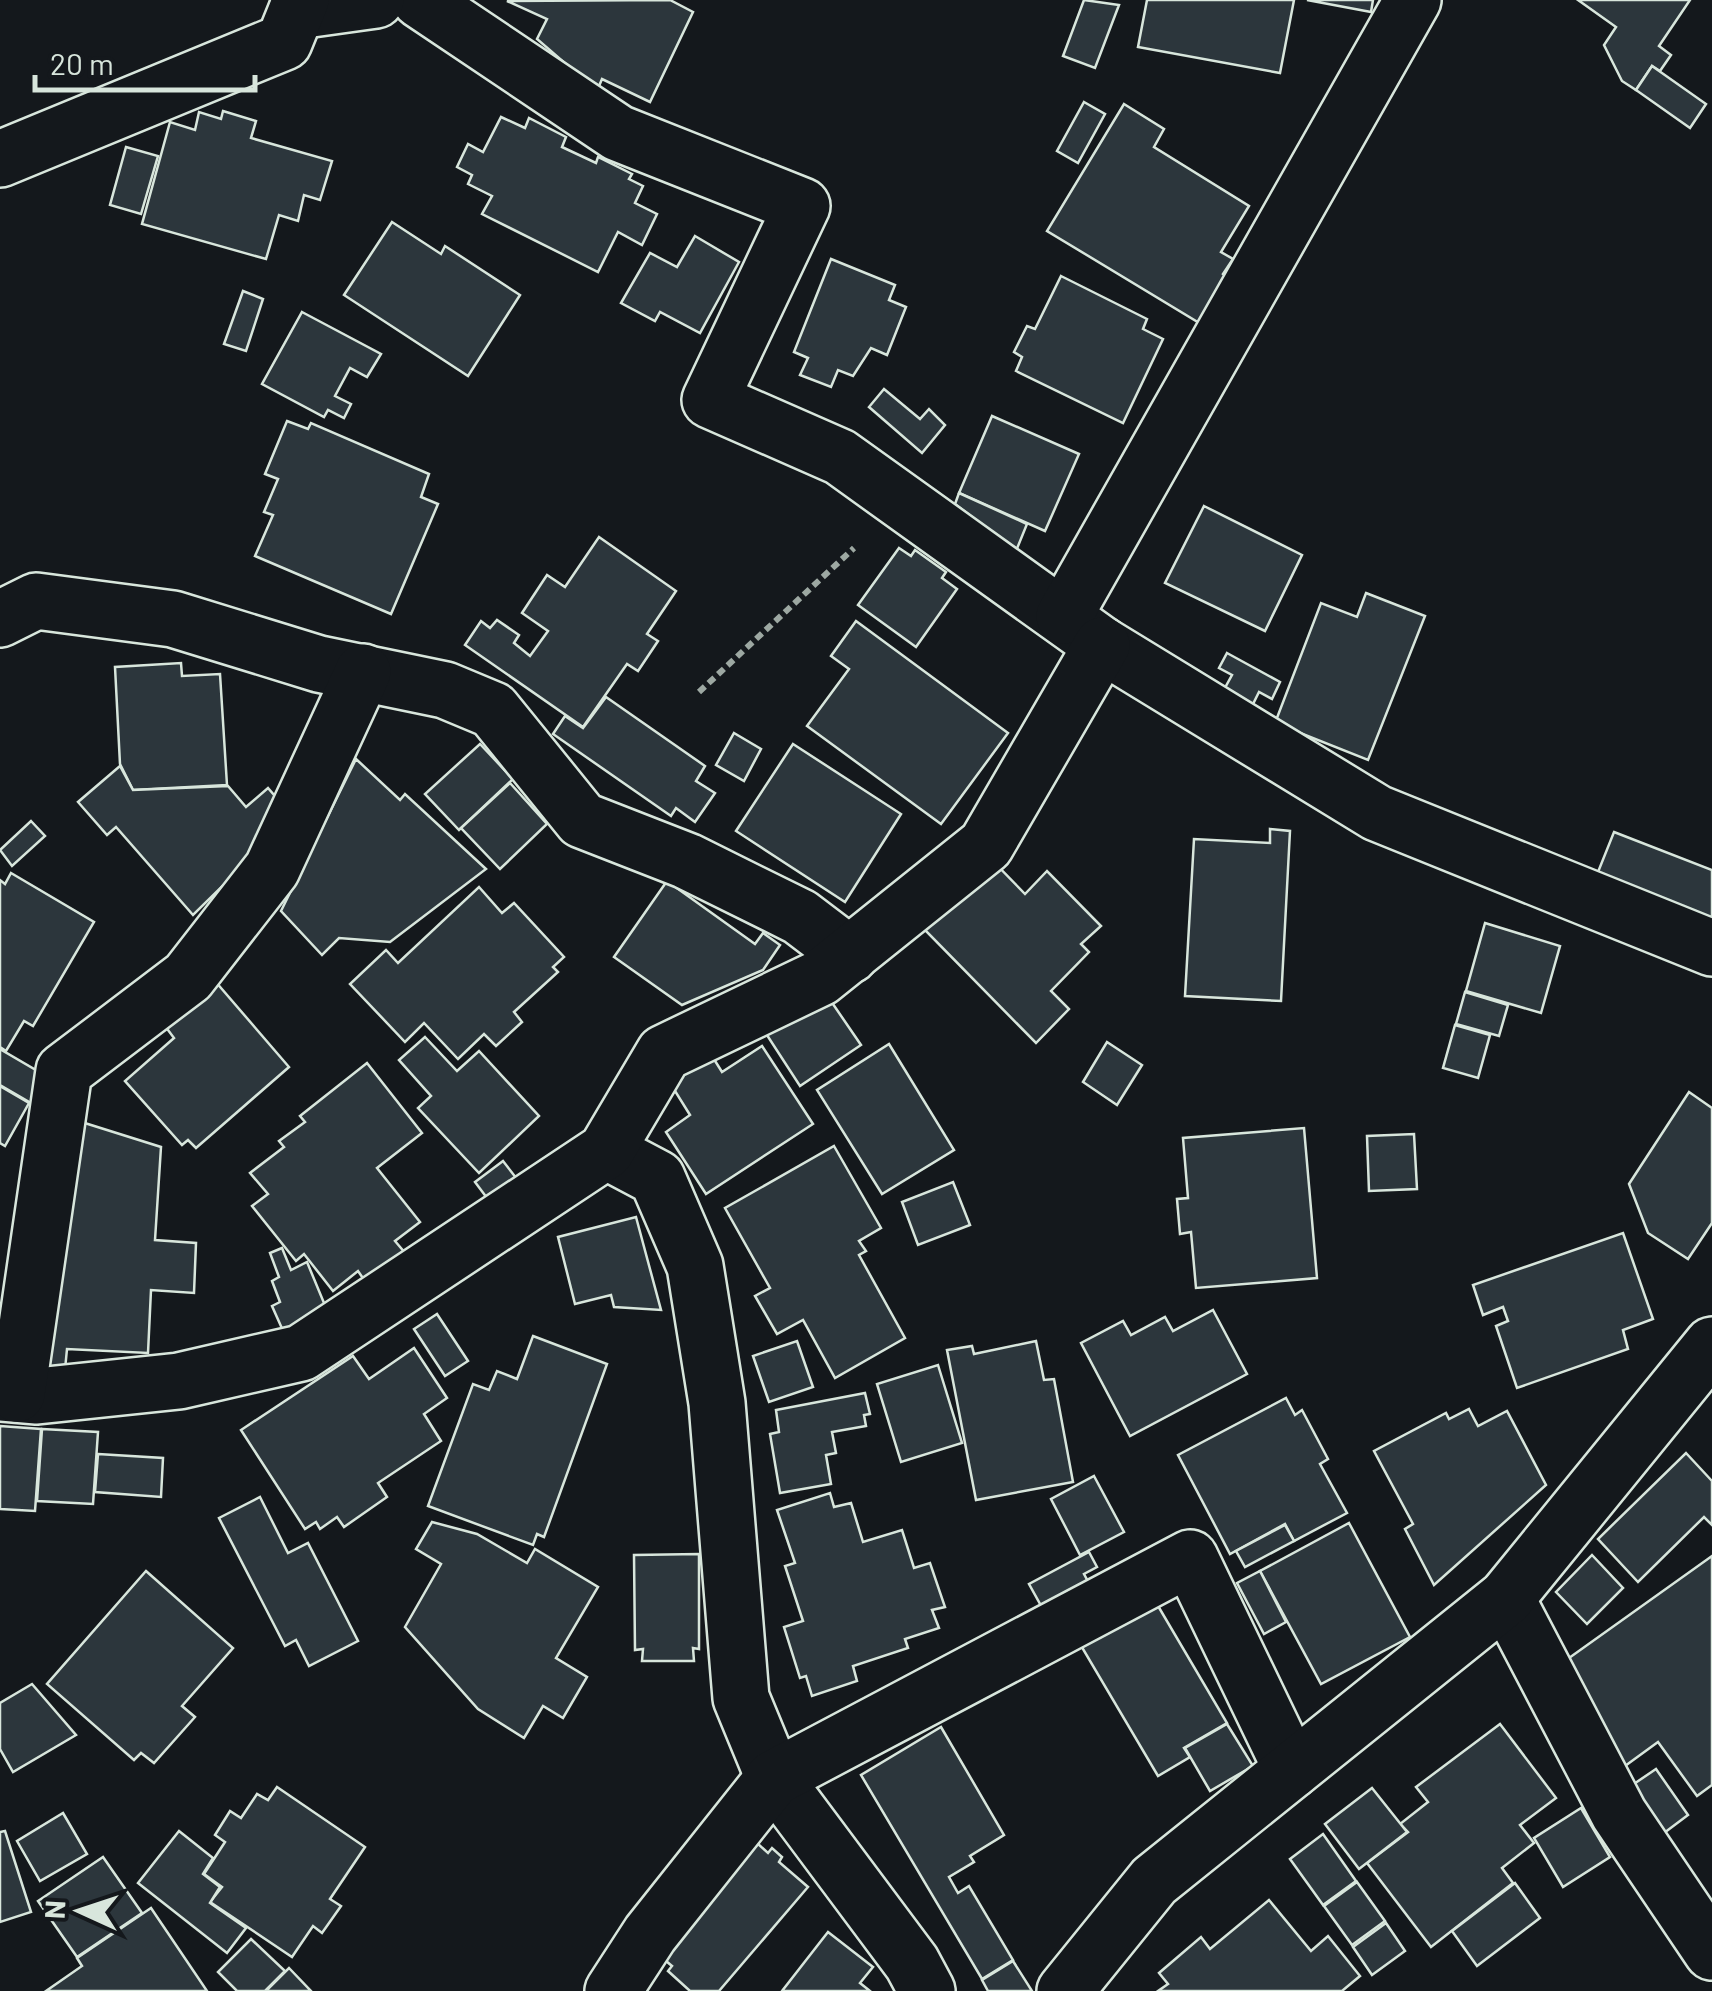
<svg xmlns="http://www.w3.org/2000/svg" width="1712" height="1991" viewBox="0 0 1712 1991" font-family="Barlow,sans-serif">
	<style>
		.building { fill: #2c363c; stroke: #d8e6dc; stroke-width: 2.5 }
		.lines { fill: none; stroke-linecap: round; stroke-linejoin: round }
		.street-casing { stroke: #d8e6dc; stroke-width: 60 }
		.path { stroke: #9da8a2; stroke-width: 6; stroke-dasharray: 8 5; stroke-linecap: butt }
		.street { stroke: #14181c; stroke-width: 55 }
	</style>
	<rect width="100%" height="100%" fill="#14181c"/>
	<g class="building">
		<polygon points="670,0 693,12 650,102 602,79 597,91 537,39 547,19 507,1"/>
		<polygon points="1084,0 1119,5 1095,68 1063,56"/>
		<polygon points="1147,0 1294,0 1280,73 1138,47"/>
		<polygon points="1307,0 1373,0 1371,12"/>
		<polygon points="1578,0 1690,0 1659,46 1671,55 1660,71 1652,66 1636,90 1622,81 1604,45 1616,27"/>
		<polygon points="1652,66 1706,104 1690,128 1636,90"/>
		<polygon points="1084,102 1105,114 1078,163 1057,151"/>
		<polygon points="1124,104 1164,129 1154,147 1249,206 1221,252 1233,259 1223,274 1228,278 1201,324 1047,231"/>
		<polygon points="223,111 256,121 251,138 332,161 320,200 304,195 298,221 279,215 266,259 142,224 170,122 195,130 199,112 221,119"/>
		<polygon points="501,117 525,128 529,118 566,137 562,147 596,163 598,157 632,174 629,179 643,186 635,203 657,214 642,245 618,232 598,272 482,214 492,196 468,184 472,175 457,167 468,144 483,152"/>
		<polygon points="126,147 158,156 141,214 110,205"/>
		<polygon points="392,222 441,254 445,246 520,295 468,376 344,295"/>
		<polygon points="695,236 739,262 700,333 660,312 655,321 621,303 650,253 677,267"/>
		<polygon points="831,259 895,285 889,300 906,307 887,355 871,348 853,376 838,370 831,387 800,375 808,358 794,352"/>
		<polygon points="1061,276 1147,319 1143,329 1163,339 1123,423 1016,371 1022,357 1014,352 1027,326 1035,329"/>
		<polygon points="243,291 263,299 246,351 224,344"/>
		<polygon points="302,312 381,354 367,377 350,368 335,396 351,404 344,418 328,410 324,417 262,384"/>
		<polygon points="884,389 920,419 929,409 945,425 922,453 869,407"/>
		<polygon points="992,416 1079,454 1045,531 959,493"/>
		<polygon points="287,421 308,429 311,423 429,474 421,497 438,504 391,614 255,556 273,515 264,512 278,479 265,474"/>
		<polygon points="959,493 1027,524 1016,551 955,504"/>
		<polygon points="1204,506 1302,555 1265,631 1165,583"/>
		<polygon points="599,537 676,591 647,634 658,641 638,671 627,664 583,727 465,645 481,621 490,628 497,620 519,635 514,643 530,656 548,631 522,613 547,575 565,587"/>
		<polygon points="899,548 911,556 915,550 946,572 942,578 957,589 916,647 858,605"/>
		<polygon points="1366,593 1425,616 1368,760 1275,723 1321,603 1357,617"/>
		<polygon points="856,621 1008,733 941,824 807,726 849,669 831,656"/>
		<polygon points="1227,653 1280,682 1272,699 1259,692 1252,706 1211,713 1232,675 1219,668"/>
		<polygon points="181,663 182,676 220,674 227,785 133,790 120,764 115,667"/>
		<polygon points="606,697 705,766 696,781 715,793 695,822 676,808 671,816 553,734 565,716 583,728"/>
		<polygon points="734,733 761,749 744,781 716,765"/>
		<polygon points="480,744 513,779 459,830 425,794"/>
		<polygon points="793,744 901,814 845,902 736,831"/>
		<polygon points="356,759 400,800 405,794 486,869 390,942 339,938 322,955 281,911"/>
		<polygon points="120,766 133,790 228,786 246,807 268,788 280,802 242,867 193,915 116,827 107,835 78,802"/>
		<polygon points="510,783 547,824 500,869 461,828"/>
		<polygon points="31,821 45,836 12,866 0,850"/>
		<polygon points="1270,829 1290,831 1281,1001 1185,996 1194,839 1270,843"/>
		<polygon points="1614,832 1712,870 1712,934 1592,887"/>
		<polygon points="991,859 1025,894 1047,871 1101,926 1081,944 1089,952 1051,991 1069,1009 1036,1043 923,928"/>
		<polygon points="11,873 94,922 33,1026 24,1021 6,1051 0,1047 0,880 5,884"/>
		<polygon points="667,881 755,944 763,933 780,945 763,970 682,1005 614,957"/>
		<polygon points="479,887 502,913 514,903 564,957 553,967 558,972 514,1012 522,1022 496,1046 484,1034 458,1059 424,1023 405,1042 350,984 386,950 398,963"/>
		<polygon points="1485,923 1560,946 1541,1013 1466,991"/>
		<polygon points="215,981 289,1067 196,1148 188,1140 182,1145 125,1081 174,1038 165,1026"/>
		<polygon points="822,988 861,1045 800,1086 763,1029"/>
		<polygon points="1465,992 1508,1005 1499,1036 1456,1024"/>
		<polygon points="1455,1025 1490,1035 1478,1078 1443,1068"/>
		<polygon points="425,1037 457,1071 479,1051 539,1116 479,1173 418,1108 431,1096 399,1060"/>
		<polygon points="1107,1042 1142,1065 1117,1105 1083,1082"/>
		<polygon points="889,1044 954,1150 882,1194 817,1090"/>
		<polygon points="762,1046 813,1124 706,1194 666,1132 690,1115 670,1083 712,1056 722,1072"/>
		<polygon points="0,1049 46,1076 31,1103 0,1085"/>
		<polygon points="367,1063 422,1133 377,1168 420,1222 395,1241 406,1254 367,1284 358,1271 333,1291 304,1254 296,1261 252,1206 268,1194 250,1173 284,1147 279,1141 305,1122 300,1116"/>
		<polygon points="0,1086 29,1103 5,1146 0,1143"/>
		<polygon points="1689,1092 1712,1108 1712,1223 1688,1259 1648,1233 1629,1184"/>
		<polygon points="72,1119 161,1147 155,1240 196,1243 194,1293 151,1290 148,1353 67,1349 64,1380 31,1379"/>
		<polygon points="1304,1128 1317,1278 1196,1288 1191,1232 1180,1234 1177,1199 1188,1198 1183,1138"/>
		<polygon points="1414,1134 1417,1189 1369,1191 1367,1136"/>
		<polygon points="834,1146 881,1228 859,1241 866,1251 859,1255 905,1338 835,1378 803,1320 777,1334 755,1296 770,1288 725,1208"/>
		<polygon points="503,1161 527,1192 499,1214 475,1182"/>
		<polygon points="953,1182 970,1225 918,1245 902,1202"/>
		<polygon points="636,1217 661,1310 614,1307 611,1295 575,1304 558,1237"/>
		<polygon points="1623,1233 1653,1319 1623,1330 1628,1349 1517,1388 1496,1326 1508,1321 1503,1307 1483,1315 1473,1285"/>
		<polygon points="282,1248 291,1270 307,1262 329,1315 284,1333 272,1306 280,1302 272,1281 279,1277 270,1253"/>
		<polygon points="1213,1310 1247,1374 1130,1436 1081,1343 1123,1321 1131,1335 1165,1317 1173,1331"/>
		<polygon points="437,1314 468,1361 445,1376 414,1329"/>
		<polygon points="533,1336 607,1364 544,1537 537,1534 533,1545 428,1506 473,1384 489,1390 497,1371 517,1379"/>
		<polygon points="797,1341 813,1387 769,1402 753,1356"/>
		<polygon points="1036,1341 1044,1380 1054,1379 1073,1482 976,1500 947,1350 972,1346 974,1354"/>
		<polygon points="414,1348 447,1398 424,1414 441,1441 378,1483 387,1497 344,1527 337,1517 320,1529 316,1522 305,1529 241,1430 353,1356 369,1379"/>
		<polygon points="938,1365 962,1443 901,1462 877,1384"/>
		<polygon points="865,1393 870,1414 864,1415 866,1426 832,1432 836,1453 826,1455 831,1484 780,1493 770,1434 779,1432 776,1410"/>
		<polygon points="1286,1398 1295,1415 1302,1410 1328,1459 1320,1464 1347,1513 1294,1541 1285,1524 1230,1554 1178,1455"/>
		<polygon points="1469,1409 1478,1426 1507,1411 1546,1485 1434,1585 1405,1529 1413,1524 1374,1451 1446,1413 1449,1419"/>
		<polygon points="0,1426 41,1429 35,1511 0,1509"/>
		<polygon points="42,1429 98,1432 93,1504 37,1501"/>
		<polygon points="1686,1453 1712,1481 1712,1525 1704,1517 1638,1582 1598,1539"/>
		<polygon points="98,1454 163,1458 161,1497 95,1492"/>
		<polygon points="1094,1476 1124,1532 1080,1555 1051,1499"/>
		<polygon points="830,1493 834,1507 851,1503 863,1542 902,1530 914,1568 930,1563 945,1607 932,1610 939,1628 905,1639 908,1648 853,1666 857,1681 812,1696 806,1676 800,1678 784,1627 803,1621 785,1566 795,1563 777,1510"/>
		<polygon points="260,1497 288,1553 308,1543 358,1641 309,1666 296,1640 285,1646 219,1518"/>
		<polygon points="432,1522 477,1534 527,1563 535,1549 598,1587 556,1658 587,1677 563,1718 543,1706 524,1738 478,1709 405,1627 441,1564 416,1549"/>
		<polygon points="1349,1523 1410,1637 1321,1684 1260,1571"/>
		<polygon points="1285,1525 1294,1541 1245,1567 1236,1551"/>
		<polygon points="1089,1552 1097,1567 1084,1574 1091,1587 1044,1611 1029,1584"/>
		<polygon points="699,1554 699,1649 693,1648 694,1661 642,1661 643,1649 635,1650 634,1555"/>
		<polygon points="1592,1555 1623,1588 1587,1624 1556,1592"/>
		<polygon points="1712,1556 1712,1785 1697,1796 1658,1742 1625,1766 1555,1668"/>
		<polygon points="146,1571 233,1648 182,1706 195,1717 154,1763 141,1753 134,1760 47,1684"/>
		<polygon points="1260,1571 1286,1622 1264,1634 1237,1583"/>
		<polygon points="1141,1577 1227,1723 1184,1748 1190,1757 1158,1776 1067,1622"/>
		<polygon points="32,1684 76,1735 13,1772 0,1749 0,1703"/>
		<polygon points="1227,1724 1253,1766 1210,1791 1185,1748"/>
		<polygon points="1500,1724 1556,1798 1520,1825 1534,1843 1502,1868 1513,1883 1431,1947 1367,1863 1408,1832 1400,1824 1428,1802 1416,1787"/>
		<polygon points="941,1727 1004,1835 970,1856 974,1862 949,1877 958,1893 969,1886 1013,1960 982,1979 861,1775"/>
		<polygon points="1656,1769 1688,1815 1656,1839 1622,1792"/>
		<polygon points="277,1787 365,1847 330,1899 341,1906 322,1933 313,1926 292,1957 210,1902 222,1887 204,1874 225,1842 215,1835 230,1811 241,1818 257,1794 268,1800"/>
		<polygon points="1372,1788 1407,1832 1359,1869 1325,1824"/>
		<polygon points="1581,1808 1610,1857 1563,1887 1534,1838"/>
		<polygon points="63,1813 87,1854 40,1881 17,1841"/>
		<polygon points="5,1831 31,1912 0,1922 0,1832"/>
		<polygon points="179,1831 213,1858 203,1874 220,1887 210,1903 246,1928 227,1953 138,1883"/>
		<polygon points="1323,1834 1356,1881 1323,1905 1290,1859"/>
		<polygon points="757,1843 768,1853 772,1848 782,1857 779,1862 808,1887 719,1991 690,1991 668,1971 672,1966 660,1956"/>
		<polygon points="103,1857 142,1913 77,1957 38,1901"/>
		<polygon points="1357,1882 1385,1921 1352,1945 1324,1906"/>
		<polygon points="1515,1883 1540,1918 1477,1966 1452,1931"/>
		<polygon points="1269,1900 1311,1951 1328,1936 1360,1976 1342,1991 1158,1991 1168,1984 1159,1973 1201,1937 1210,1949"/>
		<polygon points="151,1908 207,1991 46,1991 82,1966 77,1958"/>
		<polygon points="1386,1923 1405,1951 1372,1975 1353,1947"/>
		<polygon points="828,1932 873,1967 860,1983 870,1991 782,1991"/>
		<polygon points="251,1939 285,1971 265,1991 237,1991 218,1972"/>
		<polygon points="1013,1961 1032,1991 988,1991 982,1980"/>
		<polygon points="289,1968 311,1991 266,1991"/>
	</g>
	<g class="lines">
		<defs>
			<g id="street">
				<polyline points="420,0 618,133 802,206 710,400 840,457 1102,645 1377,813 1712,948"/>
				<polyline points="297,11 376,0"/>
				<polyline points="0,159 284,42 301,0"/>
				<polyline points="1064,616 1413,0"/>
				<polyline points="0,619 36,601 173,619 319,664 445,690 493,710 582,820 687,861 800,917 850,955"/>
				<polyline points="606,1151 657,1178 695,1266 717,1403 741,1698 774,1778 912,1963 927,1991"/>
				<polyline points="0,1393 37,1396 179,1381 301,1353 606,1151 664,1053 820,978 986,845 1102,645"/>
				<polyline points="17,1394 64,1071 188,977 272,869 363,672"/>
				<polyline points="1506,1598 1619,1814 1712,1952"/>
				<polyline points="613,1991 650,1934 774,1778 1190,1558 1292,1770"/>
				<polyline points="1065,1991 1154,1881 1506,1598 1712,1345"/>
			</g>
		</defs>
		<use href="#street" class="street-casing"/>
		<polyline class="path" points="699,692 854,548"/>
		<use href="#street" class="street"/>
	</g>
	<g transform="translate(80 1911) rotate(273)" stroke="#14181c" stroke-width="8" paint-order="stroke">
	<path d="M0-8L18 38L0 25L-18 38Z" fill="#d8e6dc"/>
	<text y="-15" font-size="28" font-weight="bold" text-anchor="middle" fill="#d8e6dc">N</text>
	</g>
	<path d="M35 75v15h220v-15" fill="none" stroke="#d8e6dc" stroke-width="5"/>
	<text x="50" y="75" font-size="30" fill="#d8e6dc" stroke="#14181c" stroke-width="8" paint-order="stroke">20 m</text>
</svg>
